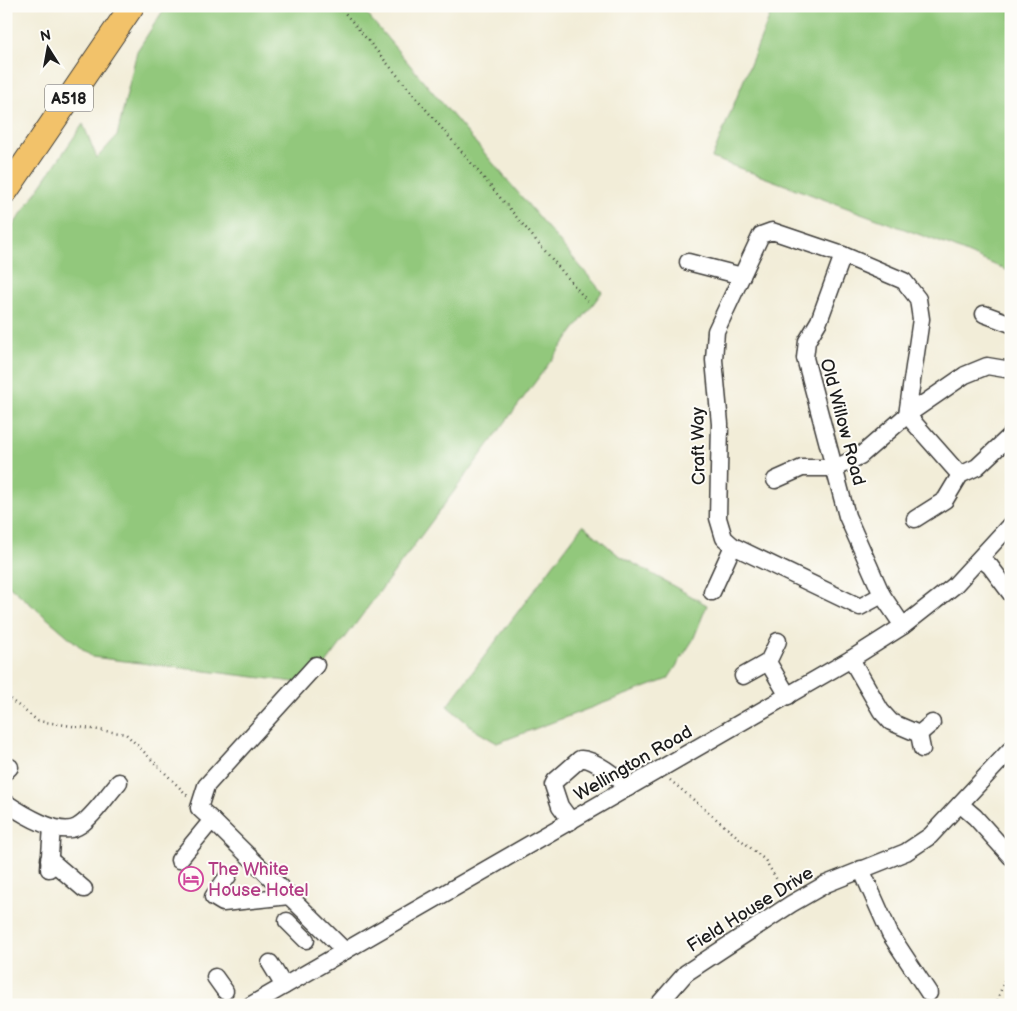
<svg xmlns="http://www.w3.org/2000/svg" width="1017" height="1011" viewBox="0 0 1017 1011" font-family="'Balsamiq Sans',sans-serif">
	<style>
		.green { fill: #92c87b; stroke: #57724c }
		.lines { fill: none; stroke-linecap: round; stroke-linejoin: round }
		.minor-casing { stroke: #3c3b38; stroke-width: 19 }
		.highway-casing { stroke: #3c3b38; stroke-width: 26 }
		.path { stroke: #3c3b38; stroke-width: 2.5; stroke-dasharray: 1 4; stroke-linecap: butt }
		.minor { stroke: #fff; stroke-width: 16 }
		.highway { stroke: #f2c26a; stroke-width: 24 }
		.labels { text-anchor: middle; stroke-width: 4; stroke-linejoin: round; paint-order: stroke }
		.shield { fill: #fdfcf7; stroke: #605f5e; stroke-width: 1 }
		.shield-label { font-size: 16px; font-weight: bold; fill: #1c1c1c }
		.street-label { font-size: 18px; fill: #1c1c1c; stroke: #fdfcf7 }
		.hotel-label { font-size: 18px; fill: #b23c85; stroke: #fdfcf7; text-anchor: start }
	</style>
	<rect width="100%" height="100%" fill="#fdfcf7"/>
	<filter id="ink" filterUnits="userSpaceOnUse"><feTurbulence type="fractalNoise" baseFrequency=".02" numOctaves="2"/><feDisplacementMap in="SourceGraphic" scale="10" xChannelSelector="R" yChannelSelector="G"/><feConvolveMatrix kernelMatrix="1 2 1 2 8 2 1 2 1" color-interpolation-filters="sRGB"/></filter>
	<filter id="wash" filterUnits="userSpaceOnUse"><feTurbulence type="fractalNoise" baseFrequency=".0096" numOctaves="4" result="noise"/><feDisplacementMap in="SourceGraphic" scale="20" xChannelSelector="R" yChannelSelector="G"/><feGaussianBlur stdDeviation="1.12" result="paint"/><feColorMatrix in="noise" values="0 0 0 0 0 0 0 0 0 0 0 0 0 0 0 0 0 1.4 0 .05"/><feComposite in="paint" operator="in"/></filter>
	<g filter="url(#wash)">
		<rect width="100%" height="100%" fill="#f2edd8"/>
		<g class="green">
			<polygon points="166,6 360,6 602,292 311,684 92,657 6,583 6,236 83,124 97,158 117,136 137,51"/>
			<polygon points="774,6 1011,6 1011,272 953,247 712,158"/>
			<polygon points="583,525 617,554 707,605 693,640 668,679 497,743 478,732 447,706"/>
		</g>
	</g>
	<g filter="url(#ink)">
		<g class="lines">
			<defs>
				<g id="minor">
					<polyline points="843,255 819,321 807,341 805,358 847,516 882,595"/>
					<polyline points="688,262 742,276"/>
					<polyline points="984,314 1011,324"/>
					<polyline points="907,415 960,475"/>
					<polyline points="775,480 802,468 835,468 860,456 907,415 965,375 987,366 1011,370"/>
					<polyline points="915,519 945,500 960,475 977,467 1011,435"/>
					<polyline points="981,559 990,566 1011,594"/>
					<polyline points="712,592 733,546"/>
					<polyline points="903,626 882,595 860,607 733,546 724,538 718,518 720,424 714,360 716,331 761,235 772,231 843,255 904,281 918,299 921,319 907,415"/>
					<polyline points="778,641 768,662 788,696"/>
					<polyline points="851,659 881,711 891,722 919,734 922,749"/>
					<polyline points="743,676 768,662"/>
					<polyline points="919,734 932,723"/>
					<polyline points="6,771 10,767"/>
					<path d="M6 803C21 813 59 837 77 827 91 820 108 794 119 782"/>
					<polyline points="960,804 975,817 1011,857"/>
					<polyline points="212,820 199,808 206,786 316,665"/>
					<path d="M571 821 560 806 553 785 555 781 580 759C592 757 620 779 628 788"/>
					<polyline points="49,859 84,889"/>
					<polyline points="179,860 212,820 345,951"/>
					<polyline points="49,869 52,827"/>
					<polyline points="861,869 890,934 929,993"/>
					<polyline points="228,876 213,897 223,903 289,896"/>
					<polyline points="287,921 306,940"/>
					<polyline points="270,963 284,986"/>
					<polyline points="215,977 225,991"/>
					<polyline points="251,1005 851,659 903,626 954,586 1011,524"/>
					<polyline points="658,1005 686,973 791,904 826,884 906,852 930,836 1011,749"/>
				</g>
				<polyline id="highway" points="6,191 132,6"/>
			</defs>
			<use href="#minor" class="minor-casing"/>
			<use href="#highway" class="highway-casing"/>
			<g class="path">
				<polyline points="339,6 588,302"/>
				<polyline points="6,696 38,721 126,734 188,796"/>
				<polyline points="670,780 765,860 785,893"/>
				<polyline points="996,1005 1011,959"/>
			</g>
			<use href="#minor" class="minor"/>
			<use href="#highway" class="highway"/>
		</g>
	</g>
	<defs>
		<symbol id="hotel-ring" viewBox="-11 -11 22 22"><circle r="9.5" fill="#fdfcf7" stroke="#d1479c" stroke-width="1.5"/><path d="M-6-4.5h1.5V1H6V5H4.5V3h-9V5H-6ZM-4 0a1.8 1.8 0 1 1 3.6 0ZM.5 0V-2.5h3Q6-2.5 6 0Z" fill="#d1479c"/></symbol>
	</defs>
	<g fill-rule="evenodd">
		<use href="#hotel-ring" x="177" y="865" width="28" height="28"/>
	</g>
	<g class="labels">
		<rect class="shield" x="45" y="84.5" width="48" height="27" rx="4"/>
		<g class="shield-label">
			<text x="69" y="104">A518</text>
		</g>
		<g class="street-label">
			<text transform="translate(843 422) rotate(75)" y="6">Old Willow Road</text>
			<text transform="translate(698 446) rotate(-91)" y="6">Craft Way</text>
			<text transform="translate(633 763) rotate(-30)" y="6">Wellington Road</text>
			<text transform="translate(750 909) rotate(-32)" y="6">Field House Drive</text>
		</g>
		<g class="hotel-label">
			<text x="208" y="875">The White<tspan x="208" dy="21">House Hotel</tspan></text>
		</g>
	</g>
	<rect width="1017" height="1011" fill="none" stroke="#fdfcf7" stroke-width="25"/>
	<g transform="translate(48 48) rotate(349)" stroke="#fdfcf7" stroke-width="4" paint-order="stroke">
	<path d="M0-4L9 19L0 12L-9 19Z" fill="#1c1c1c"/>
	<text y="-8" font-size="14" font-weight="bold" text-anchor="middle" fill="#1c1c1c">N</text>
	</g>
</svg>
